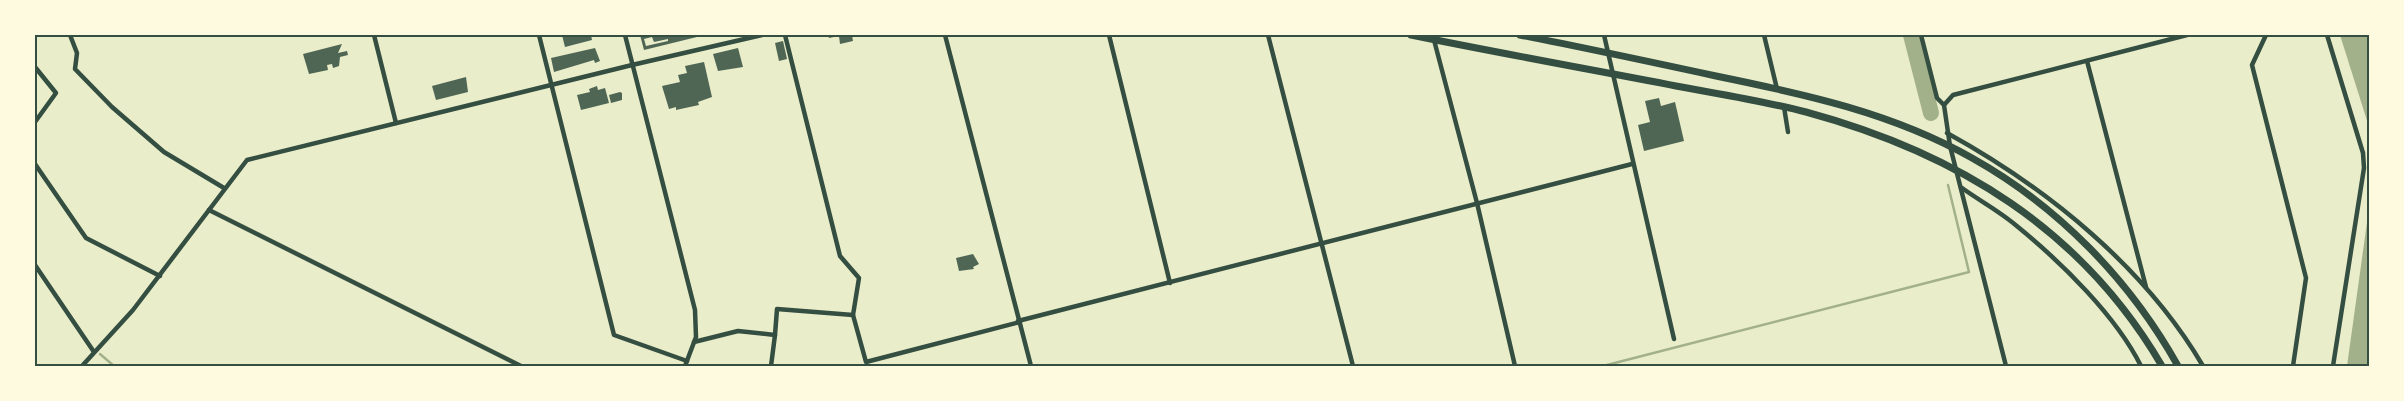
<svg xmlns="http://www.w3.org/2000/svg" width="2404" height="401" viewBox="0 0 2404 401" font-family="'PT Serif',serif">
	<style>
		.water { fill: #a3b18a }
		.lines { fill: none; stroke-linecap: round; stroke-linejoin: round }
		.stream { stroke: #a3b18a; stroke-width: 2.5 }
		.river { stroke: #a3b18a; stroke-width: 16 }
		.building { fill: #4f6655; fill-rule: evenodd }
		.minor { stroke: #344e41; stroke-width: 4.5 }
		.trunk { stroke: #344e41; stroke-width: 7 }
		.neatline { fill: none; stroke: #344e41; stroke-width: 2 }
	</style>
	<rect width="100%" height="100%" fill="#e9edc9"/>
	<g class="water">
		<polygon points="2340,35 2369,35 2369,127"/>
		<polygon points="2369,208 2369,366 2347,366"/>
	</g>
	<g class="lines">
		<g class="stream">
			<polyline points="100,354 114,366"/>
			<polyline points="1603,366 1969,272 1948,185"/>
		</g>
		<polyline class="river" points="1911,35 1931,113"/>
	</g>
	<g class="building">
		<polygon points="562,35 591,35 592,40 565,47"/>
		<path d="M640 35H701V36L644 50ZM652 37 654 42 668 39V41L646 46 644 39Z"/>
		<polygon points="828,35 852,35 853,41 840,44 839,36 829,38"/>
		<polygon points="783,41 787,59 779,61 775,43"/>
		<polygon points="342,44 338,53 347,51 348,55 340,57 339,66 333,68 332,64 327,65 328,70 309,74 303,54"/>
		<polygon points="595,48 600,61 595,63 594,60 554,72 551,58"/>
		<polygon points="738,48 743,67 718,71 713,54"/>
		<polygon points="704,62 712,97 698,102 699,105 676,110 676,107 669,109 662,86 680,82 678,75 687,73 685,66"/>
		<polygon points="466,77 468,92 436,100 432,86"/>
		<polygon points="597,86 598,90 605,88 609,103 581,110 577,95 590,92 589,89"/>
		<polygon points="620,92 622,93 622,100 611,103 609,95"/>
		<polygon points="1659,98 1661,106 1675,102 1684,141 1644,151 1638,125 1650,122 1645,101"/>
		<polygon points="973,254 979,264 973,267 974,269 959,271 956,258"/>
	</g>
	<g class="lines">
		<g class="minor">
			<polyline points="70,35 77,53 75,69 112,107 164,152 224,188"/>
			<polyline points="374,35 396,123"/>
			<polyline points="539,35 614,335 687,361"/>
			<polyline points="625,35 695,310 696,337 685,366"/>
			<polyline points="785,35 840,256 859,278 853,315 866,362 1020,322"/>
			<polyline points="945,35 1031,366"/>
			<polyline points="1109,35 1170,283"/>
			<polyline points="1268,35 1353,366"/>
			<polyline points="1604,35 1674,339"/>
			<polyline points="1764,35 1777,89"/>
			<polyline points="1921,35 1937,98 1944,105"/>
			<polyline points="2266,35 2252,65 2306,278 2293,366"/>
			<polyline points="2327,35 2363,153 2364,168 2333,366"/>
			<polyline points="1434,40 1477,203 1515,366"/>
			<polyline points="2087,61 2146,287"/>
			<polyline points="35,67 56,93 35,122"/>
			<polyline points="1784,107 1788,132"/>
			<path d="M1947 133C2047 188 2145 267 2203 366"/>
			<polyline points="35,164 86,238 160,276"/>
			<path d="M1962 188C1980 201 2001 212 2018 227 2062 263 2116 316 2141 366"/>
			<polyline points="209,210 521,366"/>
			<polyline points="35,265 94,352"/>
			<polyline points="1018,321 1632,164"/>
			<polyline points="694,342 738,331 775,335 777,309 853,315"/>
			<polyline points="82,366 133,310 247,160 632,65 762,35"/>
			<polyline points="771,366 775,335"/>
			<polyline points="2006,366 1950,146 1944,105 1953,95 2187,35"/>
		</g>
		<g class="trunk">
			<path d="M1411 35C1499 53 1588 69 1676 86 1719 94 1764 101 1806 112 1957 153 2082 229 2162 366"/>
			<path d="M1520 35C1586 48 1651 62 1716 76 1804 94 1893 113 1972 158 2058 206 2130 280 2178 366"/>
		</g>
	</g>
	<rect width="2404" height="401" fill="none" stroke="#fefae0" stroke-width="72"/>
	<rect x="36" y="36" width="2332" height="329" class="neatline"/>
</svg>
